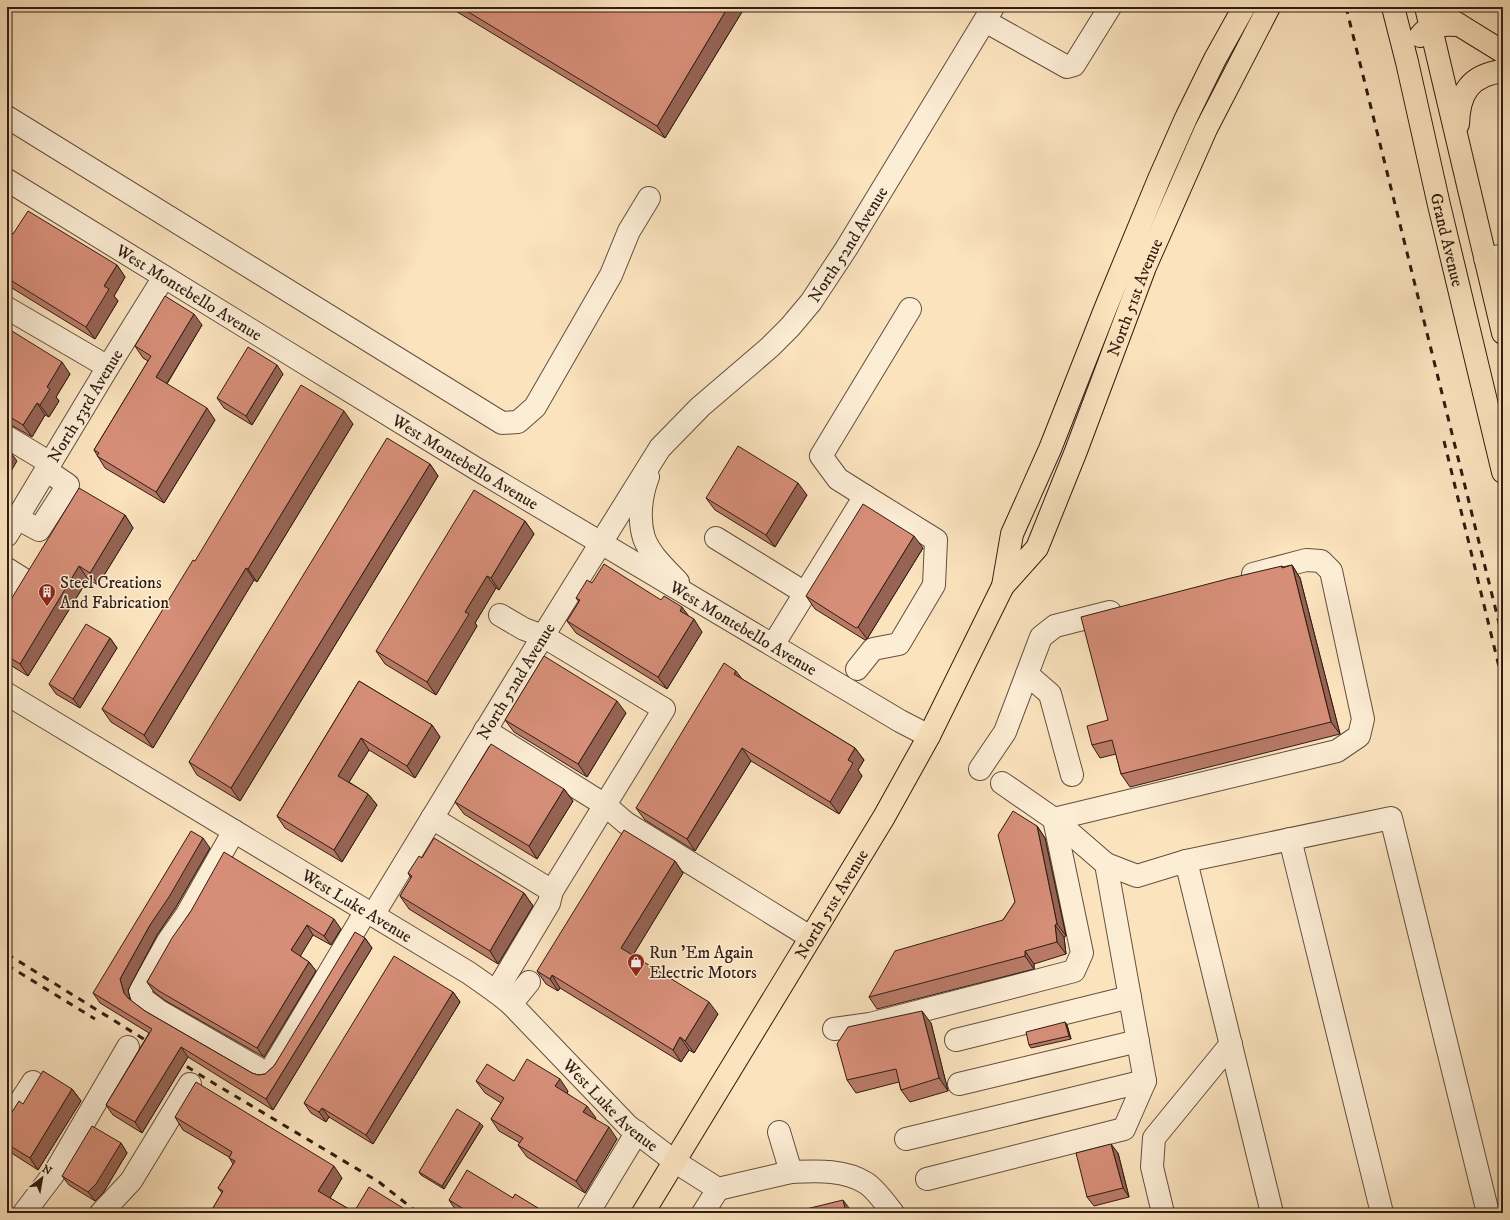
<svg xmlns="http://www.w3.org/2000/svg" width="1510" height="1220" viewBox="0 0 1510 1220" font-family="'IM FELL DW Pica',serif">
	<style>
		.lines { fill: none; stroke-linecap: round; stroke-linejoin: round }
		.minor-casing { stroke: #644e3e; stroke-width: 24 }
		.major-casing { stroke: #311c13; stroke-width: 24 }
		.highway-casing { stroke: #311c13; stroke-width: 24 }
		.minor { stroke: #fcedd5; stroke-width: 22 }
		.major { stroke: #fbe3be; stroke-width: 22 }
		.highway { stroke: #fbe3be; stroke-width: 22 }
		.rail { stroke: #311c13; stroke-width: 3; stroke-dasharray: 7 7; stroke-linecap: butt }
		.wall { fill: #b87a67; stroke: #311c13 }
		.shaded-wall { fill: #966354; stroke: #311c13 }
		.building { fill: #d68e78; stroke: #311c13 }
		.labels { text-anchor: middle; stroke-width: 3; stroke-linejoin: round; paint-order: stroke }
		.street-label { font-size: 17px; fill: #311c13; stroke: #fcedd5 }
		.poi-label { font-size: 17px; fill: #311c13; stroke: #fcedd5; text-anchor: start }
	</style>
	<rect width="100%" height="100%" fill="#fbe3be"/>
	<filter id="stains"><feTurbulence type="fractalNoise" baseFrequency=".005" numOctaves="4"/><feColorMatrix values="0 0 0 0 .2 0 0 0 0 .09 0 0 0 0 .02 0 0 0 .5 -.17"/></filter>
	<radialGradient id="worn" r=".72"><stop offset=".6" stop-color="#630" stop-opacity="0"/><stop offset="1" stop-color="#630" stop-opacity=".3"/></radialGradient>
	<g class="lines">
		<defs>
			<g id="minor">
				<polyline points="985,21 1067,67 1074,65 1110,7"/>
				<polyline points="7,117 502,423 518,422 535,407 611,275 629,231 649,198"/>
				<path id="s1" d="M7 180 475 468 900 721 929 736"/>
				<polyline points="1485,258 1503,256"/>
				<polyline points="7,308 108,367"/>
				<polyline points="7,437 50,463"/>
				<path d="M648 477C641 495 638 519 644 538 650 555 666 569 678 582"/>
				<polyline points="17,518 39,530 68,485 46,470"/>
				<path id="s2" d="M7 535 108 367 164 277"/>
				<polyline points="716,538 805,593"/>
				<polyline points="7,569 23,579 7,606"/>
				<polyline points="773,645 865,496 838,479 821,456 910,309"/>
				<polyline points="857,669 873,649 899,644 934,585 936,540 865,496"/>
				<polyline points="1027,674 1050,694 1072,775"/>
				<path id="s3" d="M7 694 469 973 496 992 511 1004 628 1126 674 1161 718 1189 791 1172 779 1132"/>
				<polyline points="485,730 605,805 626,823 810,937"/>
				<polyline points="980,769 1005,732 1041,637 1055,626 1110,612"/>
				<polyline points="432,818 552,891"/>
				<polyline points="1054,819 1337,751 1359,736 1363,719 1331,571 1321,561 1306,560 1253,574"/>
				<polyline points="234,831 187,914 168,941 140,991 143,999 159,1011 266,1073 271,1070 366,911"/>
				<polyline points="1290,839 1382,1213"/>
				<polyline points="1106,864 1137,876 1186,861"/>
				<path id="s4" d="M373 915 543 636 660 448 700 407 770 347 790 327 811 302 846 249 993 7"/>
				<polyline points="496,992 549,903 552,891 664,709 543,636 524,629 500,615"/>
				<polyline points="511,1004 529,982"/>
				<polyline points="834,1029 870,1024 1074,971 1082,953 1054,819"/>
				<polyline points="956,1040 1130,997"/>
				<polyline points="959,1084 1138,1041"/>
				<polyline points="7,1122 33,1082"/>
				<polyline points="906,1139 1145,1081 1106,864 1054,819 1002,783"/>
				<path d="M791 1172C816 1171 844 1169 866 1183 874 1188 887 1205 893 1213"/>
				<polyline points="927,1179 1124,1129 1145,1081"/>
				<polyline points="24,1213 55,1172 128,1047"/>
				<polyline points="101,1213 131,1181 190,1084"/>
				<polyline points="588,1213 637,1132"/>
				<polyline points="703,1213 718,1189"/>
				<polyline points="1163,1213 1152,1167 1154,1138 1231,1044"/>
				<polyline points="1272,1213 1186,861 1391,818 1488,1213"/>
			</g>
			<g id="major">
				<polyline points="1430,7 1503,52"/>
				<path id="s5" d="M1003 586 1037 548 1076 451 1145 267 1206 129 1269 7"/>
				<path id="s6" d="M643 1213 884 817 929 736 1003 586 1012 534 1050 449 1106 307 1159 179 1186 118 1215 59 1244 7"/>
			</g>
			<g id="highway">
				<path id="s7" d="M1393 7 1407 62 1439 205 1503 472"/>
				<polyline points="1426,7 1503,333"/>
				<path d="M1420 36C1429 24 1444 24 1459 25"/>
				<path d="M1458 124C1459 93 1470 75 1503 71"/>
			</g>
		</defs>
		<use href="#minor" class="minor-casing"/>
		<use href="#major" class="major-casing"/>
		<use href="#highway" class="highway-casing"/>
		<use href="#minor" class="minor"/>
		<use href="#major" class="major"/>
		<use href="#highway" class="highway"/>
		<g class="rail">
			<polyline points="1346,7 1503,639"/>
			<polyline points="1444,441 1503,683"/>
			<polyline points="7,954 155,1046"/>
			<polyline points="7,965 95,1019"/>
			<polyline points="175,1059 205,1078 379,1182 418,1213"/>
		</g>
	</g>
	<g class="wall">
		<polygon points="449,7 745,7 665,138"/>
		<polygon points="7,230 13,234 117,265 125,277 114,296 118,301 95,339 7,285"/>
		<polygon points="202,325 167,384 215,420 164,503 105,468 94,450 148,361 143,358 135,346"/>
		<polygon points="7,328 70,374 56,397 59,401 49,417 45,415 32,437 13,426 7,425"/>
		<polygon points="283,374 252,425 224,408 217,398"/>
		<polygon points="353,424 257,582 254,580 153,748 111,722 102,709 195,561"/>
		<polygon points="430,464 438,476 240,801 197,775 189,762"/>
		<polygon points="807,495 775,547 715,510 706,498"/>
		<polygon points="125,515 133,528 98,585 88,579 28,676 7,663 7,606"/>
		<polygon points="525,521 534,534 499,590 496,588 475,623 477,626 436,695 385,664 376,651"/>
		<polygon points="923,548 867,639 865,640 815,609 806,596"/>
		<polygon points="1292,565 1300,578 1340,734 1130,787 1121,774 1116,754 1100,758 1092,745 1108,720 1282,566 1283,567"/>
		<polygon points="592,583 688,616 702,632 667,689 576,633 567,621 579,602 576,598"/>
		<polygon points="110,638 117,648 80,708 56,694 49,684"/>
		<polygon points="742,679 855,748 864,760 858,770 862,776 839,814 751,761 695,851 645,820 636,808"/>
		<polygon points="359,681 432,725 440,737 415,778 369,750 349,782 368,794 377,805 342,862 285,828 277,816"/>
		<polygon points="626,713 587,777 514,732 505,720"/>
		<polygon points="564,789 573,801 537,859 464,814 455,802"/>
		<polygon points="1037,826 1045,838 1066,936 1064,937 1066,954 1034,964 1034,969 877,1009 869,997 1003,920 1015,902"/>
		<polygon points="210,848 176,907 157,935 128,990 130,1000 145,1011 252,1073 258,1075 265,1074 274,1066 365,938 372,948 273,1110 188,1057 142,1133 113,1115 106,1105 149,1033 100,1003 93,993"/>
		<polygon points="675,861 683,873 633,955 718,1014 694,1053 689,1050 681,1062 560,988 558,991 546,984 537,971"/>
		<polygon points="408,873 524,893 533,906 498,964 409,909 400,896 411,878"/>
		<polygon points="191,911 341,929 331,945 313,935 300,956 309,962 316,971 264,1057 166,1001 154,992 147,982"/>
		<polygon points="453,992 460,1002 373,1144 329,1117 326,1122 311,1113 304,1103"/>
		<polygon points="1065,1022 1067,1025 1071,1039 1031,1048 1029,1045"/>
		<polygon points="931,1023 948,1091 910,1102 901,1090 899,1082 856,1093 847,1080"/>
		<polygon points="476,1081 514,1081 568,1091 567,1093 596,1118 595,1119 617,1139 585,1193 527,1157 518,1145 520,1143 499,1131 491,1119 501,1103 485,1093"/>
		<polygon points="72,1089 81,1101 38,1170 10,1152 7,1149 7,1118"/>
		<polygon points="175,1117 342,1178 330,1198 354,1212 411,1213 210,1213 222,1193 218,1188 233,1164 229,1157 183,1130"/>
		<polygon points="480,1123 483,1126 444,1189 421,1175 419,1172"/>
		<polygon points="121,1143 127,1153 103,1193 95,1201 69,1185 62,1176"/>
		<polygon points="1118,1153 1129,1197 1094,1206 1087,1197"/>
		<polygon points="513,1198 538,1208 542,1213 458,1213 457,1212 449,1200"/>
	</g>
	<g class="shaded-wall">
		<polygon points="728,7 745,7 665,138 657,126"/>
		<polygon points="117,265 125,277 114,296 118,301 95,339 86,327 104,286"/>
		<polygon points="194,314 202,325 164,388 156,377"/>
		<polygon points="62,362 70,374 56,397 59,401 49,417 40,405 47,387"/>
		<polygon points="277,365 283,374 252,425 246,416"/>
		<polygon points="37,403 45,415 32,437 23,425"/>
		<polygon points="207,408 215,420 164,503 156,492"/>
		<polygon points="344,411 353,424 257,582 248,569"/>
		<polygon points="8,449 17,461 7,478 7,451"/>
		<polygon points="430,464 438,476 240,801 231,788"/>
		<polygon points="798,483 807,495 775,547 766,535"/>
		<polygon points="125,515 133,528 98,585 90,573"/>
		<polygon points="525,521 534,534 499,590 491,578"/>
		<polygon points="914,536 923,548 867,639 858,627"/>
		<polygon points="1292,565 1300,578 1340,734 1331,722"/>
		<polygon points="79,566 88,579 28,676 20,664"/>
		<polygon points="246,568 254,580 153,748 144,735"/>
		<polygon points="487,576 496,588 475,623 477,626 436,695 427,682 465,612"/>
		<polygon points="682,607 691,619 680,611"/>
		<polygon points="694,619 702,632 667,689 658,677"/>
		<polygon points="110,638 117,648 80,708 73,699"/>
		<polygon points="736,671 745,683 734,674"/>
		<polygon points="617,701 626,713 587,777 578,764"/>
		<polygon points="432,725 440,737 415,778 407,766"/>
		<polygon points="361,738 369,750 346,787 338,776"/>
		<polygon points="742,748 751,761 695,851 687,839"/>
		<polygon points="855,748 864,760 858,770 862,776 839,814 830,802 848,760"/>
		<polygon points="564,789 573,801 537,859 529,846"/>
		<polygon points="368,794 377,805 342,862 334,850"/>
		<polygon points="1037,826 1045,838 1066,936 1057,924"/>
		<polygon points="203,838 210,848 176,907 157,935 128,990 131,1003 124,993 120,979 150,925"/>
		<polygon points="675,861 683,873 630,960 621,948"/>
		<polygon points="524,893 533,906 498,964 490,951"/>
		<polygon points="334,919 341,929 331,945 324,936"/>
		<polygon points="307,925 313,935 298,960 291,950"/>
		<polygon points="1055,925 1064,937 1066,954 1057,942"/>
		<polygon points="365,938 372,948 273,1110 266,1099"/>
		<polygon points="1025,951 1034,964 1034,969 1025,956"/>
		<polygon points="309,962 316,971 264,1057 257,1048"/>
		<polygon points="7,970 12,977 7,986"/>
		<polygon points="552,975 560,988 558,991 550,979"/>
		<polygon points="453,992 460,1002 373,1144 366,1135"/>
		<polygon points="709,1002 718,1014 694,1053 685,1041"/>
		<polygon points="922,1011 931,1023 948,1091 939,1078"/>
		<polygon points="1065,1022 1067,1025 1071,1039 1069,1036"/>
		<polygon points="680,1037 689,1050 681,1062 673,1050"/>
		<polygon points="181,1047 188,1057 142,1133 135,1122"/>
		<polygon points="560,1079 568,1091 564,1098 555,1086"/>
		<polygon points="72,1089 81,1101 38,1170 30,1158"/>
		<polygon points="587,1106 596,1118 592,1124 583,1112"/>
		<polygon points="322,1108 329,1117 326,1122 319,1112"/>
		<polygon points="480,1123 483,1126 444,1189 442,1186"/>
		<polygon points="609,1127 617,1139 585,1193 576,1181"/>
		<polygon points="121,1143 127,1153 103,1193 95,1201 88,1192"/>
		<polygon points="1111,1144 1118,1153 1129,1197 1123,1188"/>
		<polygon points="334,1166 342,1178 327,1203 318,1191"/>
		<polygon points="843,1200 852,1212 852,1213 846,1213"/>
		<polygon points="538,1208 542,1213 536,1213 536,1212"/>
	</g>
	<g class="building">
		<polygon points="460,7 728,7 657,126"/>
		<polygon points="28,211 117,265 104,286 109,289 86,327 7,278 7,230 13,234"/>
		<polygon points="165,296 194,314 156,377 207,408 156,492 97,456 99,453 94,450 151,356 135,346"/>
		<polygon points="7,328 62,362 47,387 50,389 40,405 37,403 23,425 7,415"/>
		<polygon points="248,347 277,365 246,416 217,398"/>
		<polygon points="301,385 344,411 248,569 246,568 144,735 102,709 193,560 195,561"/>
		<polygon points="387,438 430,464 231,788 189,762"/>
		<polygon points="738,446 798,483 766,535 706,498"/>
		<polygon points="79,488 125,515 90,573 79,566 20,664 7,656 7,606"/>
		<polygon points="474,490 525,521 491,578 487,576 465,612 469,614 427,682 376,651"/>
		<polygon points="863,504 914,536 858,627 856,628 806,596"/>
		<polygon points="604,564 661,600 664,596 682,607 680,611 694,619 658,677 567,621 580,600 576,598 587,580 592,583"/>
		<polygon points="1292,565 1331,722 1121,774 1112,740 1092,745 1087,726 1108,720 1081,617 1231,578 1282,566 1282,568"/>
		<polygon points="86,624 110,638 73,699 49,684"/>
		<polygon points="544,656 617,701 578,764 505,720"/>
		<polygon points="724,663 736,671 734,674 855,748 848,760 853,763 830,802 742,748 687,839 636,808"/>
		<polygon points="359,681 432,725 407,766 361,738 338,776 368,794 334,850 277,816"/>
		<polygon points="491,744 564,789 529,846 455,802"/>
		<polygon points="1013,811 1037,826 1057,924 1055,925 1057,942 1025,951 1025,956 869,997 895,951 1003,920 1015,902 998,835"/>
		<polygon points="624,830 675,861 621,948 709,1002 685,1041 680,1037 673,1050 552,975 550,979 537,971"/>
		<polygon points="191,831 203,838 169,897 150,925 120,979 124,993 128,998 145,1011 252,1073 258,1075 265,1074 274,1066 355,932 365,938 266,1099 181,1047 135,1122 106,1105 152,1029 93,993"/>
		<polygon points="434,838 524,893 490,951 400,896 412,876 408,873 419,856 422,858"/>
		<polygon points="224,852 334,919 324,936 307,925 291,950 309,962 257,1048 159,991 147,982 172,938 191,911"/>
		<polygon points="394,956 453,992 366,1135 322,1108 319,1112 304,1103"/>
		<polygon points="922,1011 939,1078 901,1090 896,1069 847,1080 837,1044 848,1027"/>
		<polygon points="1065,1022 1069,1036 1029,1045 1026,1032"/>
		<polygon points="527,1059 560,1079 555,1086 587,1106 583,1112 609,1127 576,1181 518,1145 523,1138 491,1119 504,1098 476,1081 487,1064 514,1081"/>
		<polygon points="43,1071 72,1089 30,1158 7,1144 7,1130 9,1126 7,1125 7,1118 9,1117 19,1101 23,1104"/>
		<polygon points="196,1082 334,1166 318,1191 354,1212 369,1187 411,1213 210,1213 223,1191 218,1188 235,1161 229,1158 232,1152 175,1117"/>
		<polygon points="457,1109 480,1123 442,1186 419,1172"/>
		<polygon points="92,1126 121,1143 96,1184 88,1192 62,1176"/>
		<polygon points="1111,1144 1123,1188 1087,1197 1076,1153"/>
		<polygon points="467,1170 513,1198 515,1194 538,1208 536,1212 537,1213 470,1213 449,1200"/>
		<polygon points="843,1200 846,1213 790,1213"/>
	</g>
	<defs>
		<symbol id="building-pin" viewBox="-11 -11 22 30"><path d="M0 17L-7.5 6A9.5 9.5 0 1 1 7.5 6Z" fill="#8f2418" stroke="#fcedd5"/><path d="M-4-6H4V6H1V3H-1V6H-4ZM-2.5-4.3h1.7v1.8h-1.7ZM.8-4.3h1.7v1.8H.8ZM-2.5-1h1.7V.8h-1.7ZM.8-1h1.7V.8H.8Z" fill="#fff"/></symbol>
		<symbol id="shop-pin" viewBox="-11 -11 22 30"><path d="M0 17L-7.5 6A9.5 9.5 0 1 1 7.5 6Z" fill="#8f2418" stroke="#fcedd5"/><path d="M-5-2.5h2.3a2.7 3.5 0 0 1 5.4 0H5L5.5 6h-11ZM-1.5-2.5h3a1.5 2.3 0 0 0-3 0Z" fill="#fff"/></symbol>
	</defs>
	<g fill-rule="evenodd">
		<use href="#building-pin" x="37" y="582" width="20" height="27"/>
		<use href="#shop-pin" x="626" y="952" width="20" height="27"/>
	</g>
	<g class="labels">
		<g class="street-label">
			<text dy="6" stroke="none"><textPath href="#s7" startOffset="239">Grand Avenue</textPath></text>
			<text dy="6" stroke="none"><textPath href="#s4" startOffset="827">North 52nd Avenue</textPath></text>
			<text dy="6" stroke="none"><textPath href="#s1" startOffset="214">West Montebello Avenue</textPath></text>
			<text dy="6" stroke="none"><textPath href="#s5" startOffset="320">North 51st Avenue</textPath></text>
			<text dy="6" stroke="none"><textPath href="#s2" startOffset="151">North 53rd Avenue</textPath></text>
			<text dy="6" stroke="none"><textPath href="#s1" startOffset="538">West Montebello Avenue</textPath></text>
			<text dy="6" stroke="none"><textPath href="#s1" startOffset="862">West Montebello Avenue</textPath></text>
			<text dy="6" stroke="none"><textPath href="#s4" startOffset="274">North 52nd Avenue</textPath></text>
			<text dy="6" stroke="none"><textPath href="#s6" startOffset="362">North 51st Avenue</textPath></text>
			<text dy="6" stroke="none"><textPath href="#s3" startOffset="409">West Luke Avenue</textPath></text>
			<text dy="6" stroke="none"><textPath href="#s3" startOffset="734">West Luke Avenue</textPath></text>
		</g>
		<g class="poi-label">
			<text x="60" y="588">Steel Creations<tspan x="60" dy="20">And Fabrication</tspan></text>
			<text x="649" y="958">Run 'Em Again<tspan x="649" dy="20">Electric Motors</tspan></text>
		</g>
	</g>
	<rect width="1510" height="1220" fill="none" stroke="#fbe3be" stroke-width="24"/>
	<rect x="8" y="8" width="1494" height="1204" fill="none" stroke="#311c13" stroke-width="2"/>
	<rect x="12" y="12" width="1486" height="1196" fill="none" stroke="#311c13"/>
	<g transform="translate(42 1178) rotate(31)" stroke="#fcedd5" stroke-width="3" paint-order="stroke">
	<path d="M0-3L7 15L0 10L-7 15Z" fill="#311c13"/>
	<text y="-6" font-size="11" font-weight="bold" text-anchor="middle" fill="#311c13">N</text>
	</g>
	<rect width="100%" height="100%" filter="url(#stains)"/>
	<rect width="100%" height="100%" fill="url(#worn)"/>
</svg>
